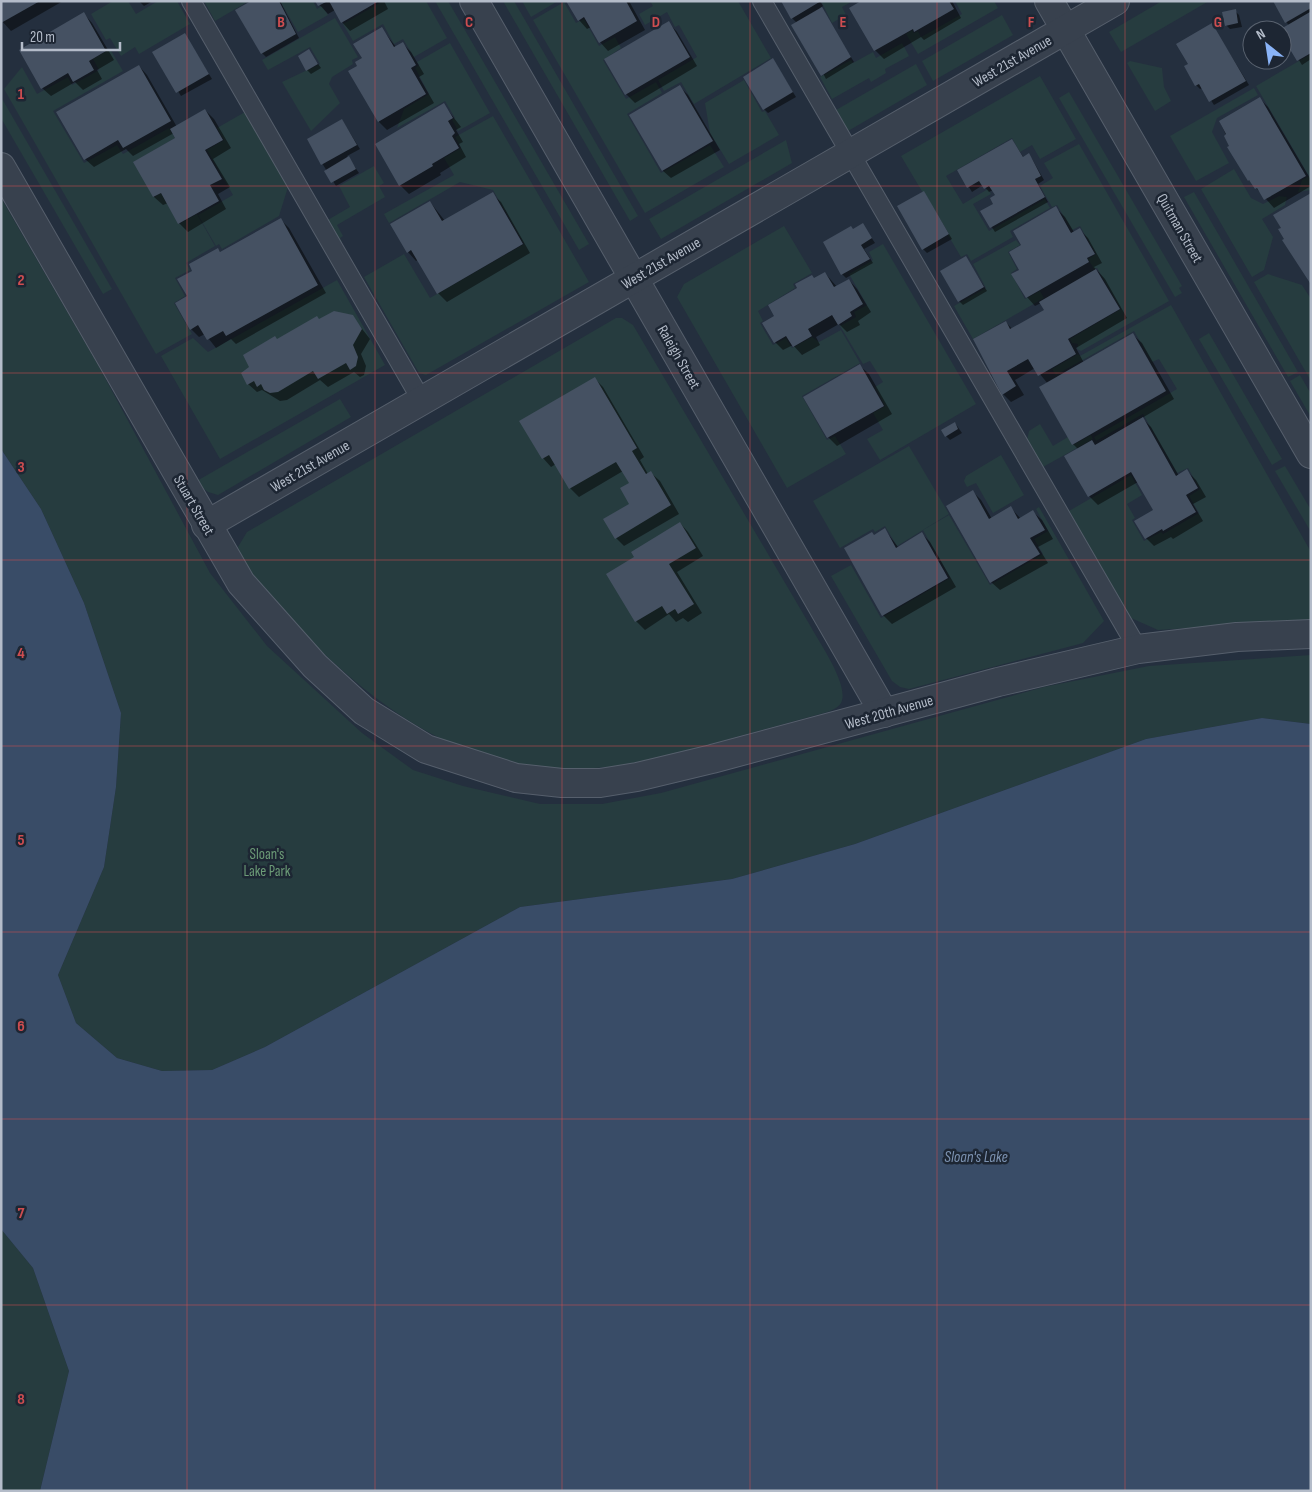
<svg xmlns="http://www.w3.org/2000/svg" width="1312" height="1492" viewBox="0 0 1312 1492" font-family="'Sofia Sans Condensed',sans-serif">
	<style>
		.green { fill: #263c3f }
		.water { fill: #394c67 }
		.shadow { fill: #0007 }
		.building { fill: #455162 }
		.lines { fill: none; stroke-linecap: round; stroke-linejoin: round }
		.lane-casing { stroke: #565f6c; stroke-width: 20 }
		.street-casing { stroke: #565f6c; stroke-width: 30 }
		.lane { stroke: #38414e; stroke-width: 18 }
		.street { stroke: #38414e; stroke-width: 28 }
		.grid { fill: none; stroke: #ce4d50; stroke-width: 1; stroke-opacity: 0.55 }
		.labels { text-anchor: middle; stroke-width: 5; stroke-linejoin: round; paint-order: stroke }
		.street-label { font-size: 15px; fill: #b4bcc9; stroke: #1d2633 }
		.park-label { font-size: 15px; fill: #6b9a76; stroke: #1d2633 }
		.water-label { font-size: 16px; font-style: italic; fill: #7c92b1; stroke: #1d2633 }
		.grid-label { font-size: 16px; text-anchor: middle; font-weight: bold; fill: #ce4d50; stroke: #1d2633; stroke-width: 5; stroke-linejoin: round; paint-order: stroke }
	</style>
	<rect width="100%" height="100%" fill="#242f3e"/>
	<g class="green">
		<polygon points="113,1 128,1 136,14 158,1 177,1 190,24 139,54 135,47 121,56 110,38 106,40 91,14"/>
		<polygon points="204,1 249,1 215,21"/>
		<polygon points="280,1 313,1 317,9 322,6 328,15 298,32"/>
		<polygon points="383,1 426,1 447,38 414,57 403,39 394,44 383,24 353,41 343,24"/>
		<polygon points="435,1 448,1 589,244 579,250"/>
		<polygon points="503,1 514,1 638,216 630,221"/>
		<polygon points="522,1 558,1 531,17"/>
		<polygon points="650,1 738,1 771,58 694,104 681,82 664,91 658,80 697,57 679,25 675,27 667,12 645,25 639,14 653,6"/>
		<polygon points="821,1 851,1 851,2 842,7 846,15 832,23"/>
		<polygon points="955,1 994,1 998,8 918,54 906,34 912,30 914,33 918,31 921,37 962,14"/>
		<polygon points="1162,1 1209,1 1121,52 1109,32"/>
		<polygon points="564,2 576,23 584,19 599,46 615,37 621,48 603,60 626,99 656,82 662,93 627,114 661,173 710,145 724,167 645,213 533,20"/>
		<polygon points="1002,15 1013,35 933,81 922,61"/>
		<polygon points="335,18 358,57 352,60 353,64 332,77 329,84 340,103 311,131 282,82 320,64 310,47 268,70 262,60"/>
		<polygon points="450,43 490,113 458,131 452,120 455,118 445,101 397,128 404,109 429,94 415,68 419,65 417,62"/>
		<polygon points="902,43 909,56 885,69 886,73 871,82 869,78 832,99 820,77 851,60 853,63 873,52 876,58"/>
		<polygon points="110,49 123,71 53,111 84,163 117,145 123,154 169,128 175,138 134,162 154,197 161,193 179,224 197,214 215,246 186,263 190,270 175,278 185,296 174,303 192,334 156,354 4,89 22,67 37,94 68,77 72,85 99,70 93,59"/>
		<polygon points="1311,54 1311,190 1298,192 1302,180 1309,176 1256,86"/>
		<polygon points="1130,61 1162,68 1164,87 1171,101 1155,111 1127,63"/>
		<polygon points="916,64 927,85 848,131 836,110"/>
		<polygon points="1040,76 1076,139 1040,159 1032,145 1020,152 1012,138 946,176 963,204 988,189 991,194 973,204 989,231 1045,199 1050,208 1010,231 1013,237 971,261 967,254 961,257 901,156"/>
		<polygon points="744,80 762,112 765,111 779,135 729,164 710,133 705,103"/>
		<polygon points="1254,88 1258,95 1217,118 1212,132 1229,163 1196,181 1170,136"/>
		<polygon points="1069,92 1182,286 1179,288 1182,293 1175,297 1059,98"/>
		<polygon points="1,97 112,289 103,294 1,118"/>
		<polygon points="245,112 288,187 279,216 222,249 219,244 216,246 198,215 233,195 207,150 224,140 217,128"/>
		<polygon points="493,116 589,282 426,375 419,373 364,277 404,254 430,298 524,244 493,190 460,182 389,223 384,214 454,175 444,158 461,148 455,137"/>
		<polygon points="786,140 792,163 661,239 649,219"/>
		<polygon points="1079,144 1169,301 1081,351 1077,349 1078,344 1072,343 1070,339 1121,309 1097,268 1094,269 1088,259 1096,254 1080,226 1072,230 1057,205 1052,207 1040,186 1053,178 1044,163"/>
		<polygon points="374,166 384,183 379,186 385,197 337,225 343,236 340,238 342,242 339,244 326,221 350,207 339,186"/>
		<polygon points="1234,169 1251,198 1263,204 1279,196 1287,197 1285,205 1262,219 1273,237 1264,270 1252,277 1201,189"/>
		<polygon points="1194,192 1298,372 1288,377 1184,197"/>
		<polygon points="1,198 98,365 210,573 267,646 362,733 413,770 463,786 540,804 602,804 661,793 1044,687 1149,666 1311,655 1311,724 1262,718 1146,739 855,844 732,879 520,907 265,1047 212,1070 162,1071 117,1058 76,1023 58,975 104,867 116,787 121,713 84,603 41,509 1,449"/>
		<polygon points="784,226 812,273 793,284 795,288 758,311 763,321 760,323 773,345 786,338 792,348 812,337 819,342 841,330 860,363 802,396 827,440 835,436 846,454 787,488 677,297 684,284"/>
		<polygon points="1016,240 1020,245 1008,252 1017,269 1011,273 1025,299 1040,291 1044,298 973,339 954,306 986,288 973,264"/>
		<polygon points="883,244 976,404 880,460 867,439 883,430 873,413 885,406 875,387 883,382 870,361 863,364 840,326 856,317 854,312 867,305 849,274 873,260 869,252"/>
		<polygon points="1268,274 1302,285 1311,299 1311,381 1254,282"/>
		<polygon points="337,280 385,365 220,459 161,356 193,338 208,352"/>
		<polygon points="1171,305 1311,552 1311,620 1158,630 1131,618 1069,511 1131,475 1142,495 1127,504 1135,518 1132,520 1144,541 1161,532 1163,534 1199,513 1189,496 1200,489 1188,468 1177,473 1143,414 1096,441 1094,437 1177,389 1159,359 1152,362 1134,331 1056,375 1052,369 1078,354 1080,356"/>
		<path d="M616 318H622L633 325 811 627C819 642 850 686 841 703 837 709 830 711 824 713L649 761C496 790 406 735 300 631 280 610 243 576 238 547L247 532Z"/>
		<polygon points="1209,333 1282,459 1272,465 1199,339"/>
		<polygon points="1300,375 1311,394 1311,417 1290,381"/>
		<polygon points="340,399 351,417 218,495 208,492 195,482"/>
		<polygon points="1040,424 1053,446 1068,437 1073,445 1091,435 1093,439 1043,467 1027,440 1029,431"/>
		<polygon points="909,446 949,514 897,546 885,526 875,532 873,529 840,548 813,501"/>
		<polygon points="1001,455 1024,495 993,513 976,483 967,487 964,481 966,476"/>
		<polygon points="1285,466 1311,510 1311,532 1275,471"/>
		<polygon points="1039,507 1104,621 1083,643 909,689 900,687 892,681 831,576 851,565 881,618 950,578 923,530 949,515 990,585 1043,554 1034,539 1048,531 1036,509"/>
		<polygon points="1,1229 33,1268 69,1371 40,1491 1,1491"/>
	</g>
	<polygon class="water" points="1,449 41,509 84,603 121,713 116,787 104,867 58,975 76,1023 117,1058 162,1071 212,1070 265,1047 520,907 732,879 855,844 1146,739 1262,718 1311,724 1311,1491 40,1491 69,1371 33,1268 1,1229"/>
	<g class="shadow">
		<polygon points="1,1 63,1 11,31 1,20"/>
		<polygon points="139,1 153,1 144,6"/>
		<polygon points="254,1 280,1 299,38 266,57 262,53"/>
		<polygon points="316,1 384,1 388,9 350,31 342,22 335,10 328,14"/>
		<polygon points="568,1 629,1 645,30 608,51 600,42 591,27 587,29 579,20"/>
		<polygon points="820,1 823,6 820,8 854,62 826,79 797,23 792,18"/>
		<polygon points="864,1 952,1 961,18 924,40 921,37 884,59 875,50"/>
		<polygon points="1274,1 1309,1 1311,4 1311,59 1302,65 1282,33 1282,30 1289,26"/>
		<polygon points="1235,11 1239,15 1242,27 1230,29 1226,25"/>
		<polygon points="84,14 92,23 114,60 97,70 102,79 83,90 75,82 51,96 42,88"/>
		<polygon points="669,23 677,32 697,66 635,103 626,94"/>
		<polygon points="1212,25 1249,85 1214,105 1203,88 1200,89 1196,85 1186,67 1189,65"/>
		<polygon points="382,29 396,47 402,43 411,52 424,74 419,77 434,103 387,130 379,122 350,72 359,66"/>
		<polygon points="184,34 212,79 181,96 154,52"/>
		<polygon points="309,51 321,68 311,74 307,70"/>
		<polygon points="773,60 796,97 768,113 764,109"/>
		<polygon points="139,66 147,75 177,127 205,110 214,119 231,148 213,159 230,187 218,194 226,209 188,232 179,223 168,203 163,205 154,197 135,163 177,138 174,133 133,156 126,149 94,167 85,159"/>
		<polygon points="680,87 688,95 720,150 671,178 662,170"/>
		<polygon points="1260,99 1268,107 1311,180 1311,186 1274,208 1249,180 1229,147 1231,146 1220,122"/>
		<polygon points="444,105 461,127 456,130 463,142 459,144 466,157 440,173 441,175 409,194 400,185"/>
		<polygon points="342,120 360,149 347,156 359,173 336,186 308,140"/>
		<polygon points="1012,140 1024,158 1028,155 1032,159 1044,180 1038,184 1048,202 995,232 982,212 995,204 996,196 993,190 989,192 983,185 972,192 959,171"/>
		<polygon points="924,192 952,239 927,253 923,249"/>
		<polygon points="492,194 501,202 530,253 447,302 438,293 418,260 416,261 408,252 430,202 445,221"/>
		<polygon points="1056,208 1065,217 1074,232 1079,229 1088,238 1102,263 1094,267 1105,279 1127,318 1076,348 1084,363 1133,335 1142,343 1174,399 1142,418 1151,427 1179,476 1187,471 1196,480 1206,497 1193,504 1203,521 1173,539 1171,537 1154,546 1146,538 1154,511 1138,482 1098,505 1089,496 1066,456 1078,449 1073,444 1048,384 1035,368 1015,380 1024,395 1011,402 1003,394 1006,322 1012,329 1046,310 1041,303 1035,306 1027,297 1020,270 1023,246"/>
		<polygon points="281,220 289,228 326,293 236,344 231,339 216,348 205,334 199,337 191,329 189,297 193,271 218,249 221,253"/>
		<polygon points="863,225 875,243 864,249 873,263 846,278 842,274 854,230"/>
		<polygon points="966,258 987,291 963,305 959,301"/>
		<polygon points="825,273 837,287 849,280 857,289 871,312 858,321 860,325 847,332 839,324 816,337 820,345 802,355 793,345 783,350 775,342 776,316 814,279"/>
		<polygon points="352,316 370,339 361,354 366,366 364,375 360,377 354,372 328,387 320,380 287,400 280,401 262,390 257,392 248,384 278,340 320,320"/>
		<polygon points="860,366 869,374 892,414 837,446 828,437"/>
		<polygon points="595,379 603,387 644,457 640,460 648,474 651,473 660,481 679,514 624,546 616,538 630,504 630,484 623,471 579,497 570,488 556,464 551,467 543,458"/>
		<polygon points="955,423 962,433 950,440 946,436"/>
		<polygon points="973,492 981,500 992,519 1011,508 1021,519 1033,512 1042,520 1053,539 1038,547 1048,563 1000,590 991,582"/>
		<polygon points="680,523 688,532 703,556 677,572 702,613 688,622 683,618 676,622 669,614 645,630 636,621 636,557"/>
		<polygon points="885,530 898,547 922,534 930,542 956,587 892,624 883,615 845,549"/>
	</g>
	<g class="building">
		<polygon points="1,1 40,1 1,23"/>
		<polygon points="251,1 279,1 296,34 261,54 235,10"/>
		<polygon points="315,1 328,1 318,6"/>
		<polygon points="329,1 379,1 341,23"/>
		<polygon points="566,1 626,1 637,21 599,43 584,17 578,21"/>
		<polygon points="781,1 821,1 791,19"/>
		<polygon points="861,1 949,1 954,9 914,32 913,29 874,51 849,8"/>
		<polygon points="1273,1 1309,1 1311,8 1285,23"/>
		<polygon points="822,7 851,57 821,76 791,25"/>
		<polygon points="1236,9 1238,23 1225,26 1222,12"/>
		<polygon points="84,12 106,51 89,61 94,70 73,82 68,73 41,89 19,50"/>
		<polygon points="1310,12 1311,53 1297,61 1282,36 1282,30 1279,30"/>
		<polygon points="669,21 690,57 625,95 604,59"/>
		<polygon points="1212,23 1246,81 1209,102 1199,84 1195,86 1184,66 1188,64 1176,44"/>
		<polygon points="382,27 394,47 403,42 416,65 411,68 426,94 378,122 348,71 357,66 355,62 362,58 353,44"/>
		<polygon points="185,33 209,74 176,93 152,52"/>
		<polygon points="309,49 318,64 306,71 298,56"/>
		<polygon points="773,58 793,92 763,110 743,77"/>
		<polygon points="139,65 171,121 123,148 118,140 84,160 56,112"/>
		<polygon points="680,85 713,141 662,171 629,115"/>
		<polygon points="1260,97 1306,176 1264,200 1257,188 1255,189 1249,180 1248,181 1227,147 1229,146 1224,136 1226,134 1219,121"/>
		<polygon points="444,103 453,118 448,121 455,133 452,136 459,148 432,164 433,166 399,186 375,144"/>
		<polygon points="205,109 223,140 205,150 222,179 210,185 219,201 178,224 161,193 153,197 133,162 175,138 170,129"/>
		<polygon points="342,119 357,145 321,165 307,139"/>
		<polygon points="1012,139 1023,157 1029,153 1041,176 1035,179 1045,197 990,228 980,211 993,204 990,198 995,195 989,186 984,189 979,181 967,188 957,170"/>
		<polygon points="349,156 356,169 331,183 324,171"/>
		<polygon points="924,191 949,234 922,250 897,206"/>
		<polygon points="493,192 523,244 437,294 411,250 407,253 390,224 430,201 442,221"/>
		<polygon points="1311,193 1311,282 1310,283 1282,240 1284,239 1278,229 1281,228 1273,215"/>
		<polygon points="1056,206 1071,233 1080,228 1095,254 1087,258 1089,262 1026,298 1011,274 1019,270 1009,252 1021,245 1013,231"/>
		<polygon points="281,218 318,285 226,336 223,331 207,340 198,325 190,330 175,303 187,296 177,279 192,271 189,264 218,248 220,252"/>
		<polygon points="863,223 872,238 861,245 870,259 841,275 823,242 851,226 853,229"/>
		<polygon points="966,256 984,287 958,302 940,271"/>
		<polygon points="1096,269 1120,309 1068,339 1076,354 1038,376 1028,359 1007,371 1016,386 1002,395 973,339 1006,321 1010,329 1044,310 1039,302"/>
		<polygon points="825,272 834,287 849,279 863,304 850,312 852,316 838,325 832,315 808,329 812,336 793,347 786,336 774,343 762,323 774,316 768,305 797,288 795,284 812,275 814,278"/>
		<polygon points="334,311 353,315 362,329 353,345 358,357 356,366 350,370 346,363 318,379 313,371 278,392 270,393 264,390 261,384 257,387 254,381 247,385 241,373 249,367 243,355 275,336 277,339 317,316 319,319"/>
		<polygon points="1133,333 1166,391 1072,445 1039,387"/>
		<polygon points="860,364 884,406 827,438 803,397"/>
		<polygon points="595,377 637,448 632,451 646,474 651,471 671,505 615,539 603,519 629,504 620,488 629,483 616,462 569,489 549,455 542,459 519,421"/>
		<polygon points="1143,417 1176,476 1187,469 1198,488 1186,495 1196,512 1163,531 1162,529 1145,539 1134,521 1153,510 1131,472 1088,497 1064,456 1092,440 1095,445"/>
		<polygon points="955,422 958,429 945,437 941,430"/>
		<polygon points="973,490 989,519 1011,506 1018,519 1033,510 1045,530 1030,538 1040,554 990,583 946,506"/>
		<polygon points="680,522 696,548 669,564 694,604 678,614 675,609 667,614 662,606 635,622 606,574 634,557 631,552"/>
		<polygon points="885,528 896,548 922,532 948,578 882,616 844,548 872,532 874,535"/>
	</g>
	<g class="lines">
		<defs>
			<g id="lane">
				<polyline points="191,1 422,401"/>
				<polyline points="762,1 1138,649"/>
			</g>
			<g id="street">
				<polyline points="474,1 884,713"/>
				<polyline points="1049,1 1311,454"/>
				<polyline points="1,167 241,583 315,666 364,711 426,749 516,778 562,783 600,783 637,777 712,759 998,682 1138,649 1237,637 1311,634"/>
				<polyline points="206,525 1115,1"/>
			</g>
		</defs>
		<use href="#lane" class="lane-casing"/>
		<use href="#street" class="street-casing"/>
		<use href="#lane" class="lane"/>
		<use href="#street" class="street"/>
	</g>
	<path class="grid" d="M187 1V1491M375 1V1491M562 1V1491M750 1V1491M937 1V1491M1125 1V1491M1 186H1311M1 373H1311M1 560H1311M1 746H1311M1 932H1311M1 1119H1311M1 1305H1311"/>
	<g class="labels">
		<g class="street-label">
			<text transform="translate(1012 61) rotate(-30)" y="5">West 21st Avenue</text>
			<text transform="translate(1180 228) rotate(60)" y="5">Quitman Street</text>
			<text transform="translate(661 263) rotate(-30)" y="5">West 21st Avenue</text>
			<text transform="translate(679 357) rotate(60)" y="5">Raleigh Street</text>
			<text transform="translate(310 466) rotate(-30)" y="5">West 21st Avenue</text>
			<text transform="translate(194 505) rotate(60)" y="5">Stuart Street</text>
			<text transform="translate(889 712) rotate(-16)" y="5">West 20th Avenue</text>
		</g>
		<g class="park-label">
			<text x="267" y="859">Sloan's<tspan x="267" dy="17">Lake Park</tspan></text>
		</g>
		<g class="water-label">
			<text x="976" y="1162">Sloan's Lake</text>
		</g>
	</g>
	<g class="grid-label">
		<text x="281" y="27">B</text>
		<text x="469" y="27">C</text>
		<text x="656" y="27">D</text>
		<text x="843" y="27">E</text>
		<text x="1031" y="27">F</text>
		<text x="1218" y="27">G</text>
		<text x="21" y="99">1</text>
		<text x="21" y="285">2</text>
		<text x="21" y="472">3</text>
		<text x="21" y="658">4</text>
		<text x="21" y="845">5</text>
		<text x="21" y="1031">6</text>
		<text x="21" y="1218">7</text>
		<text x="21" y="1404">8</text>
	</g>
	<rect width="1312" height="1492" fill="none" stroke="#b4bcc9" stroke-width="5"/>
	<g transform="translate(1267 45) rotate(330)"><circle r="24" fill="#1d2633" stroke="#59626f"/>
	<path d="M0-4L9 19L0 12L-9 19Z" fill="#8ab4f8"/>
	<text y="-8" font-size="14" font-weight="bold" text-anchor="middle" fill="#b4bcc9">N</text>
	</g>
	<path d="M22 42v8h98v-8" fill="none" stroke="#b4bcc9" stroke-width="2.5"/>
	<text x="30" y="42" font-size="15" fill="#b4bcc9" stroke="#1d2633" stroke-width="4" paint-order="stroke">20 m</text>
</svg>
